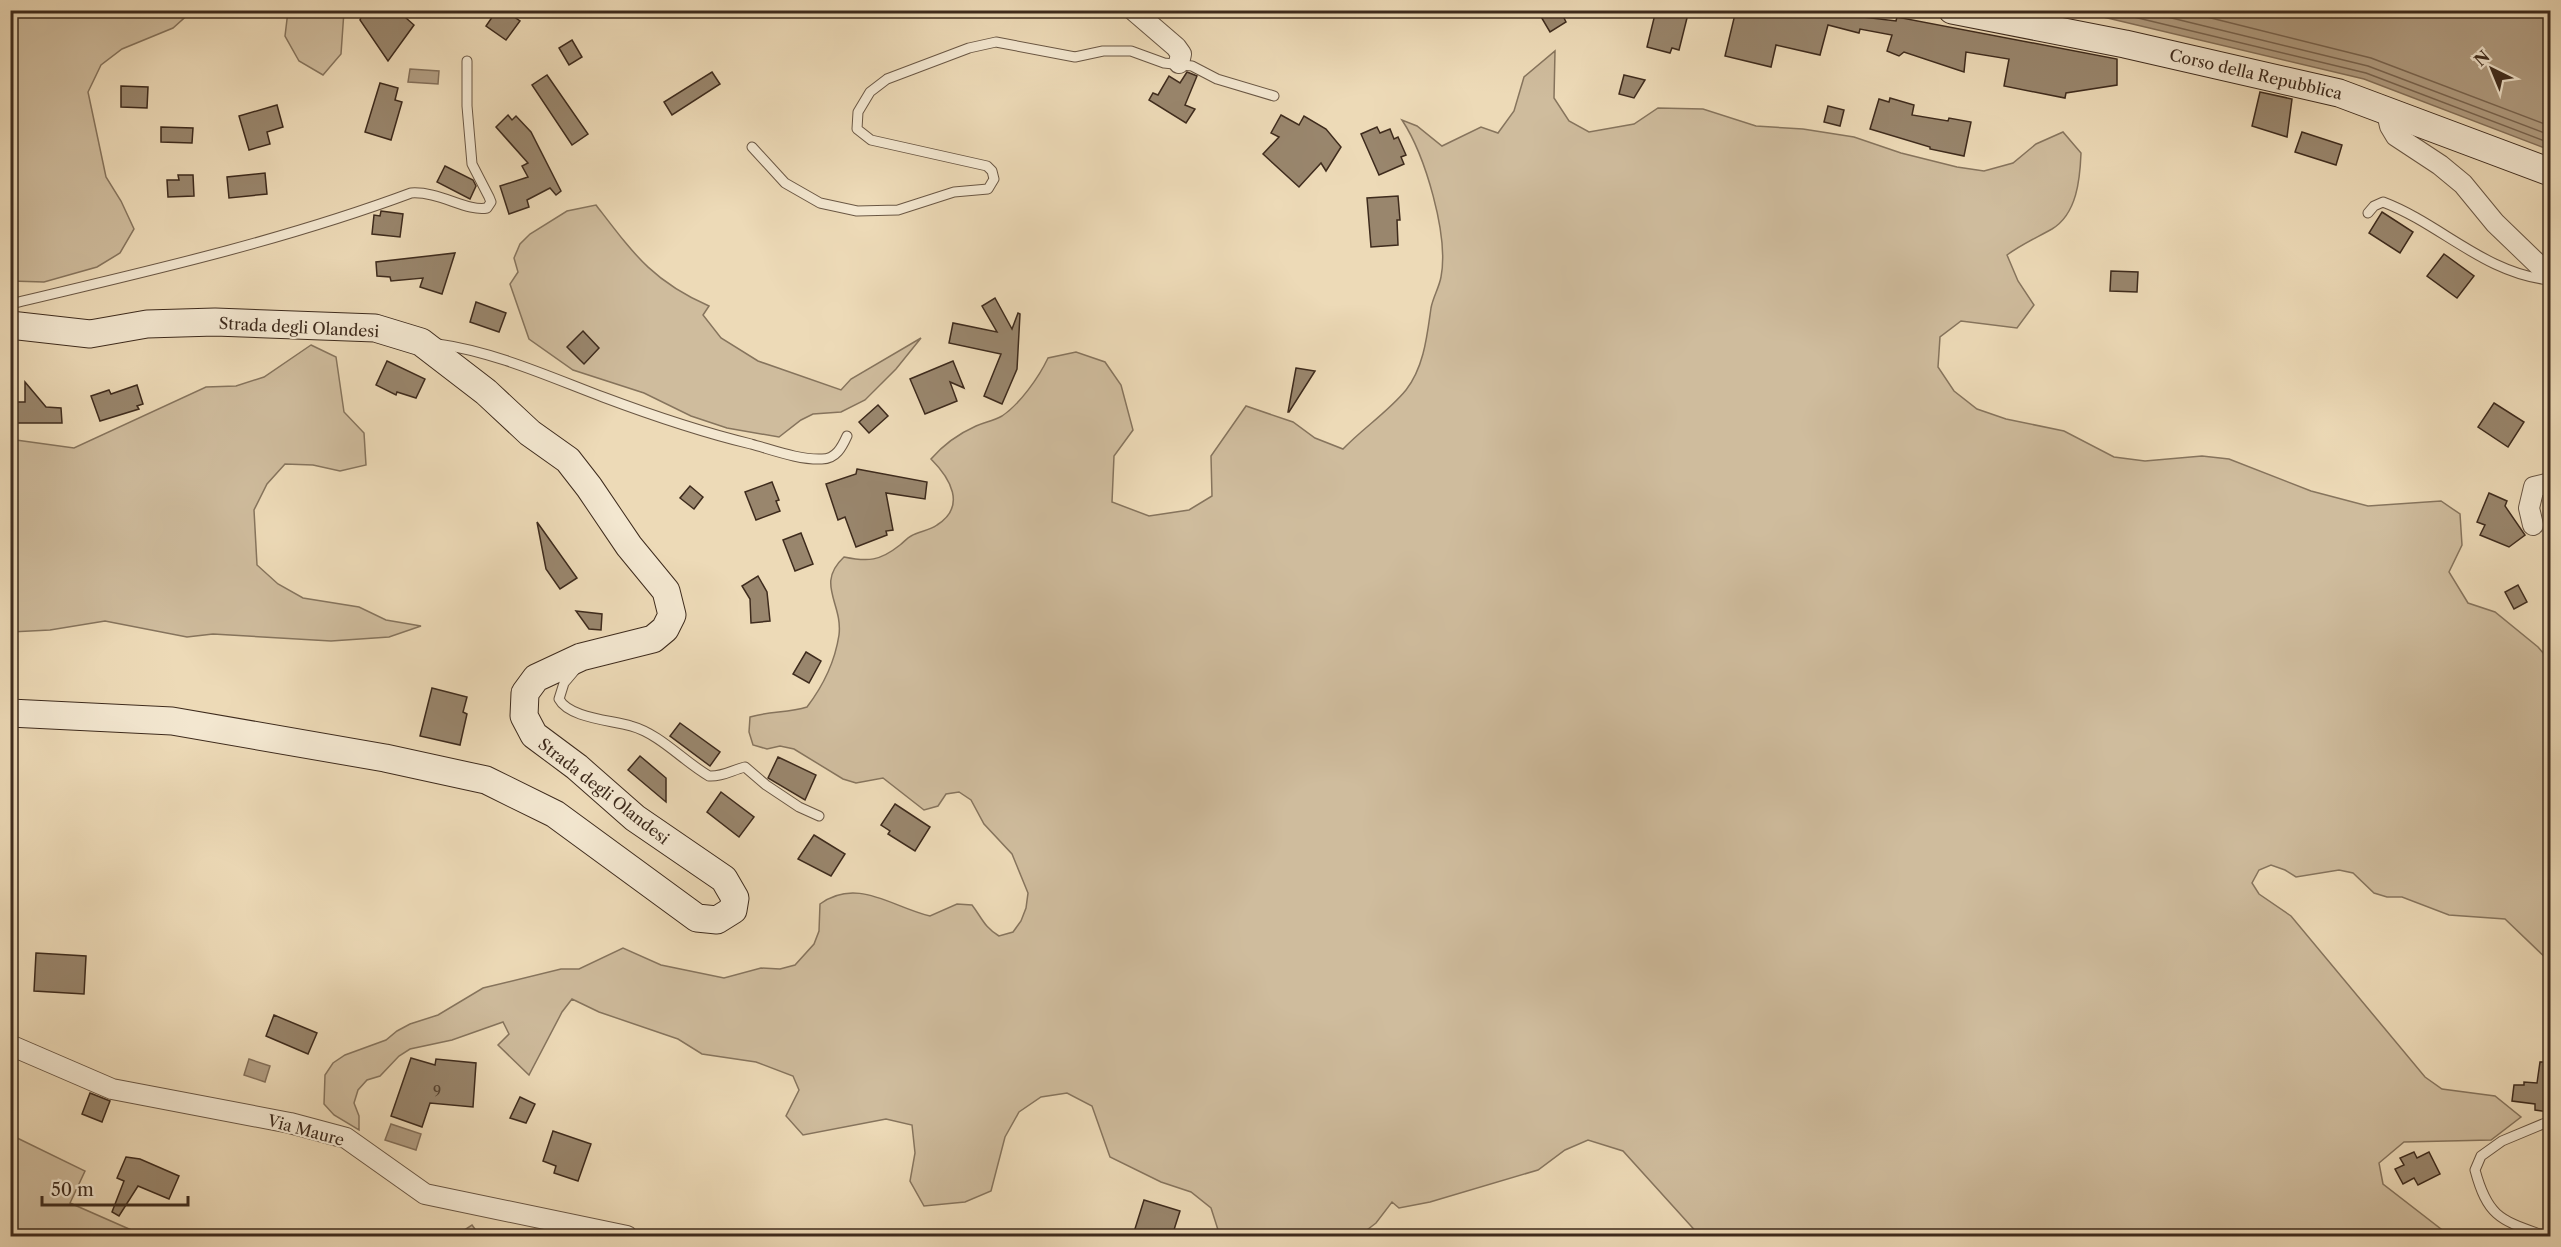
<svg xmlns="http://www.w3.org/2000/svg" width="2561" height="1247" viewBox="0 0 2561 1247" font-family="'Libre Caslon Text',serif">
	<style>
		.green { fill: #cfbc9d; stroke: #86745d; stroke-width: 1.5 }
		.water { fill: #b29e83; stroke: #84705a; stroke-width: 1.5 }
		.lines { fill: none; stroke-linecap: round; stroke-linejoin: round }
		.shore { stroke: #786450; stroke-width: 1.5 }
		.building { fill: #99866d; stroke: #3e2b1d; stroke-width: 1.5 }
		.lane-casing { stroke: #6a5744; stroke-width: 11 }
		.street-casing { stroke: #6a5744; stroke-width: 22 }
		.secondary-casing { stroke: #3e2b1d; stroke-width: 29 }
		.lane { stroke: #f3e7d0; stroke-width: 9 }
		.street { stroke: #f3e7d0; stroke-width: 20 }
		.secondary { stroke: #f3e7d0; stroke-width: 27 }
		.labels { text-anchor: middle; stroke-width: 4.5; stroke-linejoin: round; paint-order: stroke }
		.number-label { font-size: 14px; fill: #554231 }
		.street-label { font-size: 16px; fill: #3e2b1d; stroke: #f3e7d0 }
	</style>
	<rect width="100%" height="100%" fill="#eddab7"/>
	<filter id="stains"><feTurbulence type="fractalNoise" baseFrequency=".00333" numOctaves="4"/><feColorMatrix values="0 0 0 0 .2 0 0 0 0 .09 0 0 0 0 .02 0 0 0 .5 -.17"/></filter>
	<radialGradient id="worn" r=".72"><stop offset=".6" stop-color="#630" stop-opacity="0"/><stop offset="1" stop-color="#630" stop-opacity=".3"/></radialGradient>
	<g class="green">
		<polygon points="10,11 192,11 173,28 122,49 101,65 88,92 106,177 121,201 134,229 120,253 97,267 44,282 11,281"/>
		<polygon points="288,11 344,11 341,54 323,75 299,61 285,36"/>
		<path d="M1555 51 1554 98 1569 121 1589 132 1634 124 1658 108 1703 109 1756 126 1803 129 1854 137 1901 153 1957 167 1984 171 2013 163 2036 144 2063 132 2081 153C2080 179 2077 214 2052 229 2036 238 2022 244 2007 255L2018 281 2034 305 2017 328 1961 321 1940 337 1938 367 1954 391 1977 409 2006 419 2064 431 2114 457 2145 461 2202 456 2229 459 2311 491 2368 506 2441 501 2460 514 2462 545 2449 572 2468 603 2495 612 2538 647 2550 661V962L2505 919 2449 915 2402 897H2387L2374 893 2353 873 2339 870 2296 877 2285 870 2271 865 2259 870 2252 883 2259 894 2291 916 2425 1077 2442 1089 2495 1096 2521 1117 2491 1140 2404 1142 2379 1163 2383 1184 2450 1236H1700L1623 1151 1588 1140 1565 1150 1538 1170 1430 1202 1399 1208 1392 1202 1376 1223 1359 1236H1220L1211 1208 1191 1192 1161 1182 1110 1157 1092 1106 1067 1093 1041 1097 1019 1112 1005 1137 991 1191 965 1202 924 1206 910 1181 915 1153 912 1125 886 1119 803 1135 786 1116 799 1090 793 1076 756 1062 702 1054 678 1039 599 1012 572 999 562 1012 529 1075 498 1045 509 1034 503 1022 452 1040 410 1049 399 1056 380 1076 367 1080 358 1090 354 1103 359 1116V1130L334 1115 324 1104 325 1075 333 1063 345 1055 386 1040 397 1031 410 1024 438 1015 483 988 561 969H579L623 948 661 965 724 978 761 968 780 969 795 965 814 944 819 931 820 904C857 877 892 907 930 916L957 904 972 905C982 918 984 927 999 936L1013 932 1021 921 1026 908 1028 893 1012 854 984 824 971 800 959 792 946 794 938 806 924 810 883 778 856 783 843 779 794 749 780 746 767 749 753 745 749 732 750 717C769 711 788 713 807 707 823 686 835 661 839 635 843 603 815 584 844 557 868 562 880 561 900 545 904 542 907 538 911 536 919 531 929 531 937 525 967 506 950 478 931 459 944 444 958 434 976 426 985 422 993 421 1002 416 1020 404 1039 377 1048 358L1076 352 1105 362 1121 385 1133 430 1114 456 1112 502 1149 516 1189 510 1212 496 1211 456 1246 406 1293 422 1315 438 1343 449C1363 428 1388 412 1406 390 1424 367 1427 336 1431 308 1433 297 1439 288 1441 277 1449 235 1425 155 1402 120L1417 126 1442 146 1481 127 1498 133 1514 111 1524 77Z"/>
		<path d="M596 205C633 253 652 281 709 306L703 315 721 338 758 361 841 390 851 379 921 338 896 369 865 400 841 412 813 414 801 420 779 437 727 428 691 416 644 393 573 370 529 339 510 284 518 272 514 258 520 244 530 234 567 211Z"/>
		<polygon points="311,345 336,357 344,412 364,433 366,465 340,471 313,465 285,464 267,484 254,510 257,565 278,584 303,598 359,607 386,620 421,626 389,637 331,641 213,634 187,637 105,621 50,630 11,632 11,437 16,440 74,448 206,387 236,386 264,377"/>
		<polygon points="11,1135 85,1171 70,1203 145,1236 11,1236"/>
		<polygon points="472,1225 480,1236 455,1236"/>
	</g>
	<g class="water">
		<polygon points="2078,11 2550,11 2550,150 2364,79"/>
		<polygon points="410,69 439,71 438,84 408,82"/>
		<polygon points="249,1059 270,1066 265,1082 244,1075"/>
		<polygon points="391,1124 421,1134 416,1150 385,1140"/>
	</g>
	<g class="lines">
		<g class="shore">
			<polyline points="2105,10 2366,73 2550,143"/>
			<polyline points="2139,10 2368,66 2550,135"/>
			<polyline points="2179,10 2371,58 2550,126"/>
		</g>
	</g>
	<g class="building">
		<polygon points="364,10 397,10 414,25 388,61 360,20"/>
		<polygon points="497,10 517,10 513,16 520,21 506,40 486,26"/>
		<polygon points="1537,10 1560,10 1566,22 1550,32"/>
		<polygon points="1656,10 1689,10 1679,50 1672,48 1670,53 1647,47"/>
		<polygon points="1736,10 1842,10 1863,17 1896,21 1897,17 2117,59 2117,85 2066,93 2065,98 2004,86 2009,59 1966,52 1964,72 1904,52 1899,56 1887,51 1892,35 1860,29 1859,33 1828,25 1820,55 1776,45 1771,67 1725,56"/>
		<polygon points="572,40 582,57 569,65 559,48"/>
		<polygon points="712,72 720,84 672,115 664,102"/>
		<polygon points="1187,72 1197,76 1185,105 1195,109 1186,123 1149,100 1153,93 1158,95 1169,76 1180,83"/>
		<polygon points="547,75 588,134 572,145 532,85"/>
		<polygon points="1624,75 1645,80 1634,98 1619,94"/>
		<polygon points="380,83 398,88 395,100 402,102 391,140 365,132"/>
		<polygon points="121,86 148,87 147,108 121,107"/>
		<polygon points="2260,92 2292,99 2287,137 2252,126"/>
		<polygon points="1890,98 1914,105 1912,115 1948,121 1949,118 1971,122 1964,156 1930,149 1930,147 1870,129 1879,99 1889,102"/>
		<polygon points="277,105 283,127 267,132 270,144 249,150 239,116"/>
		<polygon points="1828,106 1844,110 1840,126 1824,122"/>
		<polygon points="508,115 512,120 516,116 531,132 561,191 556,195 550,188 527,200 529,207 509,214 500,186 528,177 522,166 528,163 496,127"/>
		<polygon points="1281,115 1299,125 1304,116 1326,129 1341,147 1326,171 1321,163 1299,187 1263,154 1279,137 1271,133"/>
		<polygon points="161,127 193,128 192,143 161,142"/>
		<polygon points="1377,127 1380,133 1390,129 1394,139 1398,137 1406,155 1401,157 1404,164 1379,175 1361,134"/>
		<polygon points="2302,132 2342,145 2336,165 2295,152"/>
		<polygon points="445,166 473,180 476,186 470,199 437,182"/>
		<polygon points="265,173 267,194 229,198 227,177"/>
		<polygon points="178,175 193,175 194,196 168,197 167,180 179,180"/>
		<polygon points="1398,196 1400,220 1397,220 1398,245 1371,247 1367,198"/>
		<polygon points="381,211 403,214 400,237 372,234 374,215 380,216"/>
		<polygon points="2382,212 2413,232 2400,253 2369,233"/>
		<polygon points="455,253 442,294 420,287 423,278 391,281 390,277 377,276 376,262"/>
		<polygon points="2444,254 2474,276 2457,298 2427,276"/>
		<polygon points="2111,271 2138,272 2137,292 2110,291"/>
		<polygon points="995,298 1012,329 1018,313 1020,314 1017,369 1002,404 984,396 1001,354 949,343 953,323 997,332 982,306"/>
		<polygon points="476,302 506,313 499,332 470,322"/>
		<polygon points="583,331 599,348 584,364 567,347"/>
		<polygon points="387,361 425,379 416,398 397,392 396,395 376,385"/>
		<polygon points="953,361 964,388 950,382 957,401 925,414 910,379"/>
		<polygon points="1296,368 1315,371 1289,412 1288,412"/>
		<polygon points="25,382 46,407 61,408 62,423 13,423 12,402 25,402"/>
		<polygon points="137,385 143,404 137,406 139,409 100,421 91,396 109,390 111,394"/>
		<polygon points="2494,403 2524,422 2508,447 2478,427"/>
		<polygon points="878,405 888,416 869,433 859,422"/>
		<polygon points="857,469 927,482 925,499 886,493 893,530 886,531 887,535 856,547 845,517 838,520 826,484 856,474"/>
		<polygon points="772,482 779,500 776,501 780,511 756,520 745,492"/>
		<polygon points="690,486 703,497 694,509 680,498"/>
		<polygon points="2489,493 2507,501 2505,506 2525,535 2509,547 2480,535 2485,525 2477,522"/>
		<polygon points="537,522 577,578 560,589 546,569"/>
		<polygon points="801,533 813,564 795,571 783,540"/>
		<polygon points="758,576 767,592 770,621 751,623 750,599 742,586"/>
		<polygon points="2518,585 2527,602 2514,609 2505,592"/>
		<polygon points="576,611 602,614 601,630 589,629"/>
		<polygon points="806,652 821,661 809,683 793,674"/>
		<polygon points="432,688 467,697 463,712 467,714 460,745 420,736"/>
		<polygon points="680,723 720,752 710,766 670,736"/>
		<polygon points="640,756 666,778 666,802 628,770"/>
		<polygon points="778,757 816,775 805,800 768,778"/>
		<polygon points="721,792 754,817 739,837 707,812"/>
		<polygon points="895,804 930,827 915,851 888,834 890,831 881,825"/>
		<polygon points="814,835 845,854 831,876 798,859"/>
		<polygon points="36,953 86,956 84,994 34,991"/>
		<polygon points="274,1015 317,1033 308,1054 266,1036"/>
		<polygon points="411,1058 435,1065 436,1059 476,1063 473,1107 430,1103 422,1127 391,1116"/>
		<polygon points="2540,1062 2550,1062 2550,1112 2535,1110 2535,1104 2512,1101 2514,1085 2524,1085 2524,1082 2537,1083"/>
		<polygon points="90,1093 110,1101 102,1122 82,1114"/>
		<polygon points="520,1097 535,1104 526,1123 510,1118"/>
		<polygon points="553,1131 591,1144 578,1181 554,1173 556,1166 543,1161"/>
		<polygon points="2414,1152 2417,1158 2429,1152 2440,1174 2418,1185 2414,1178 2403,1184 2395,1169 2404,1165 2400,1158"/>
		<polygon points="126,1157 140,1159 179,1176 169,1199 138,1186 119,1216 112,1212 124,1181 117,1178"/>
		<polygon points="1144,1200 1180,1211 1172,1236 1148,1236 1134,1232"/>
	</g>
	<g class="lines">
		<defs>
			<g id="lane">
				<polyline points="752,147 785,183 820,203 857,211 898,210 954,192 988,189 994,179 992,171 987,166 871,140 857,129 858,112 870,92 887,79 969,48 996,42 1075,57 1103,51 1131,51 1164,63 1192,66 1217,79 1274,96"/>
				<path d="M2368 213 2374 206 2383 202C2441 224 2484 273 2549 280"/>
				<path d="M10 304C145 272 282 241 411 193 439 191 467 212 487 208L491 202 489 197 472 164 467 106V61"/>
				<path d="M438 344C495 352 550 377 603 397 651 415 701 432 751 444 773 450 799 460 822 459 836 459 842 447 847 436"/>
				<path d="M575 670 564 683 559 699C569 718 611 720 631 726 660 734 683 761 709 776 723 777 732 770 745 767L766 785 799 807 819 816"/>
				<path d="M2545 1236C2501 1220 2488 1218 2475 1170L2481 1156 2502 1141 2550 1121"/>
			</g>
			<g id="street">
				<polyline points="1133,10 1176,47 1181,54 1179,63"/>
				<polyline points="2386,109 2390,126 2396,136 2440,165 2463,184 2495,223 2550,276"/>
				<polyline points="2533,525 2529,508 2534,487 2550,483"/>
				<polyline points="10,1045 112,1089 290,1123 346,1138 425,1194 627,1236"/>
			</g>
			<g id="secondary">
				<polyline points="1952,10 2125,44 2339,93 2550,172"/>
				<polyline points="10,325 90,334 147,324 215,322 375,328 421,342 486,392 530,433 568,460 589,487 629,546 666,591 672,615 665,629 653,639 581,657 536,678 525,693 524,716 534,735 577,767 635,818 724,879 735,898 733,910 717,920 697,918 555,814 486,780 385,758 172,721 10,713"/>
			</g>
		</defs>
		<use href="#lane" class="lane-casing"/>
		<use href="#street" class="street-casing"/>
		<use href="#secondary" class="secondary-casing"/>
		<use href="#lane" class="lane"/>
		<use href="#street" class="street"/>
		<use href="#secondary" class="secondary"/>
	</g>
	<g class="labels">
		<g class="number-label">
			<text x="437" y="1096">9</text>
		</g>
		<g class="street-label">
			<text transform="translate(2256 74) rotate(13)" y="6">Corso della Repubblica</text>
			<text transform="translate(299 327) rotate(3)" y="6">Strada degli Olandesi</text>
			<text transform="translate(604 791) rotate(38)" y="6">Strada degli Olandesi</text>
			<text transform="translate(306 1130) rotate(15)" y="6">Via Maure</text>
		</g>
	</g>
	<rect width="2561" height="1247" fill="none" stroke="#eddab7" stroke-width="36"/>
	<rect x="12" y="12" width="2537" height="1223" fill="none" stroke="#3e2b1d" stroke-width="3"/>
	<rect x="18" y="18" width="2525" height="1211" fill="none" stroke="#3e2b1d" stroke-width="1.5"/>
	<g transform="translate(2492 69) rotate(317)" stroke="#f3e7d0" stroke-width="4.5" paint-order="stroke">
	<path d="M0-4.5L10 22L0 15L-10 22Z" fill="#3e2b1d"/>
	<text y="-9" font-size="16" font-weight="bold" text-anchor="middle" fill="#3e2b1d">N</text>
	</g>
	<path d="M42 1196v9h146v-9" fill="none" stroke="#3e2b1d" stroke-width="3"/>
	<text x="51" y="1196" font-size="18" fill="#3e2b1d" stroke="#f3e7d0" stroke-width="4.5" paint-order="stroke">50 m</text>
	<rect width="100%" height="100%" filter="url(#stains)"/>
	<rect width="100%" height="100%" fill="url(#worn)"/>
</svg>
